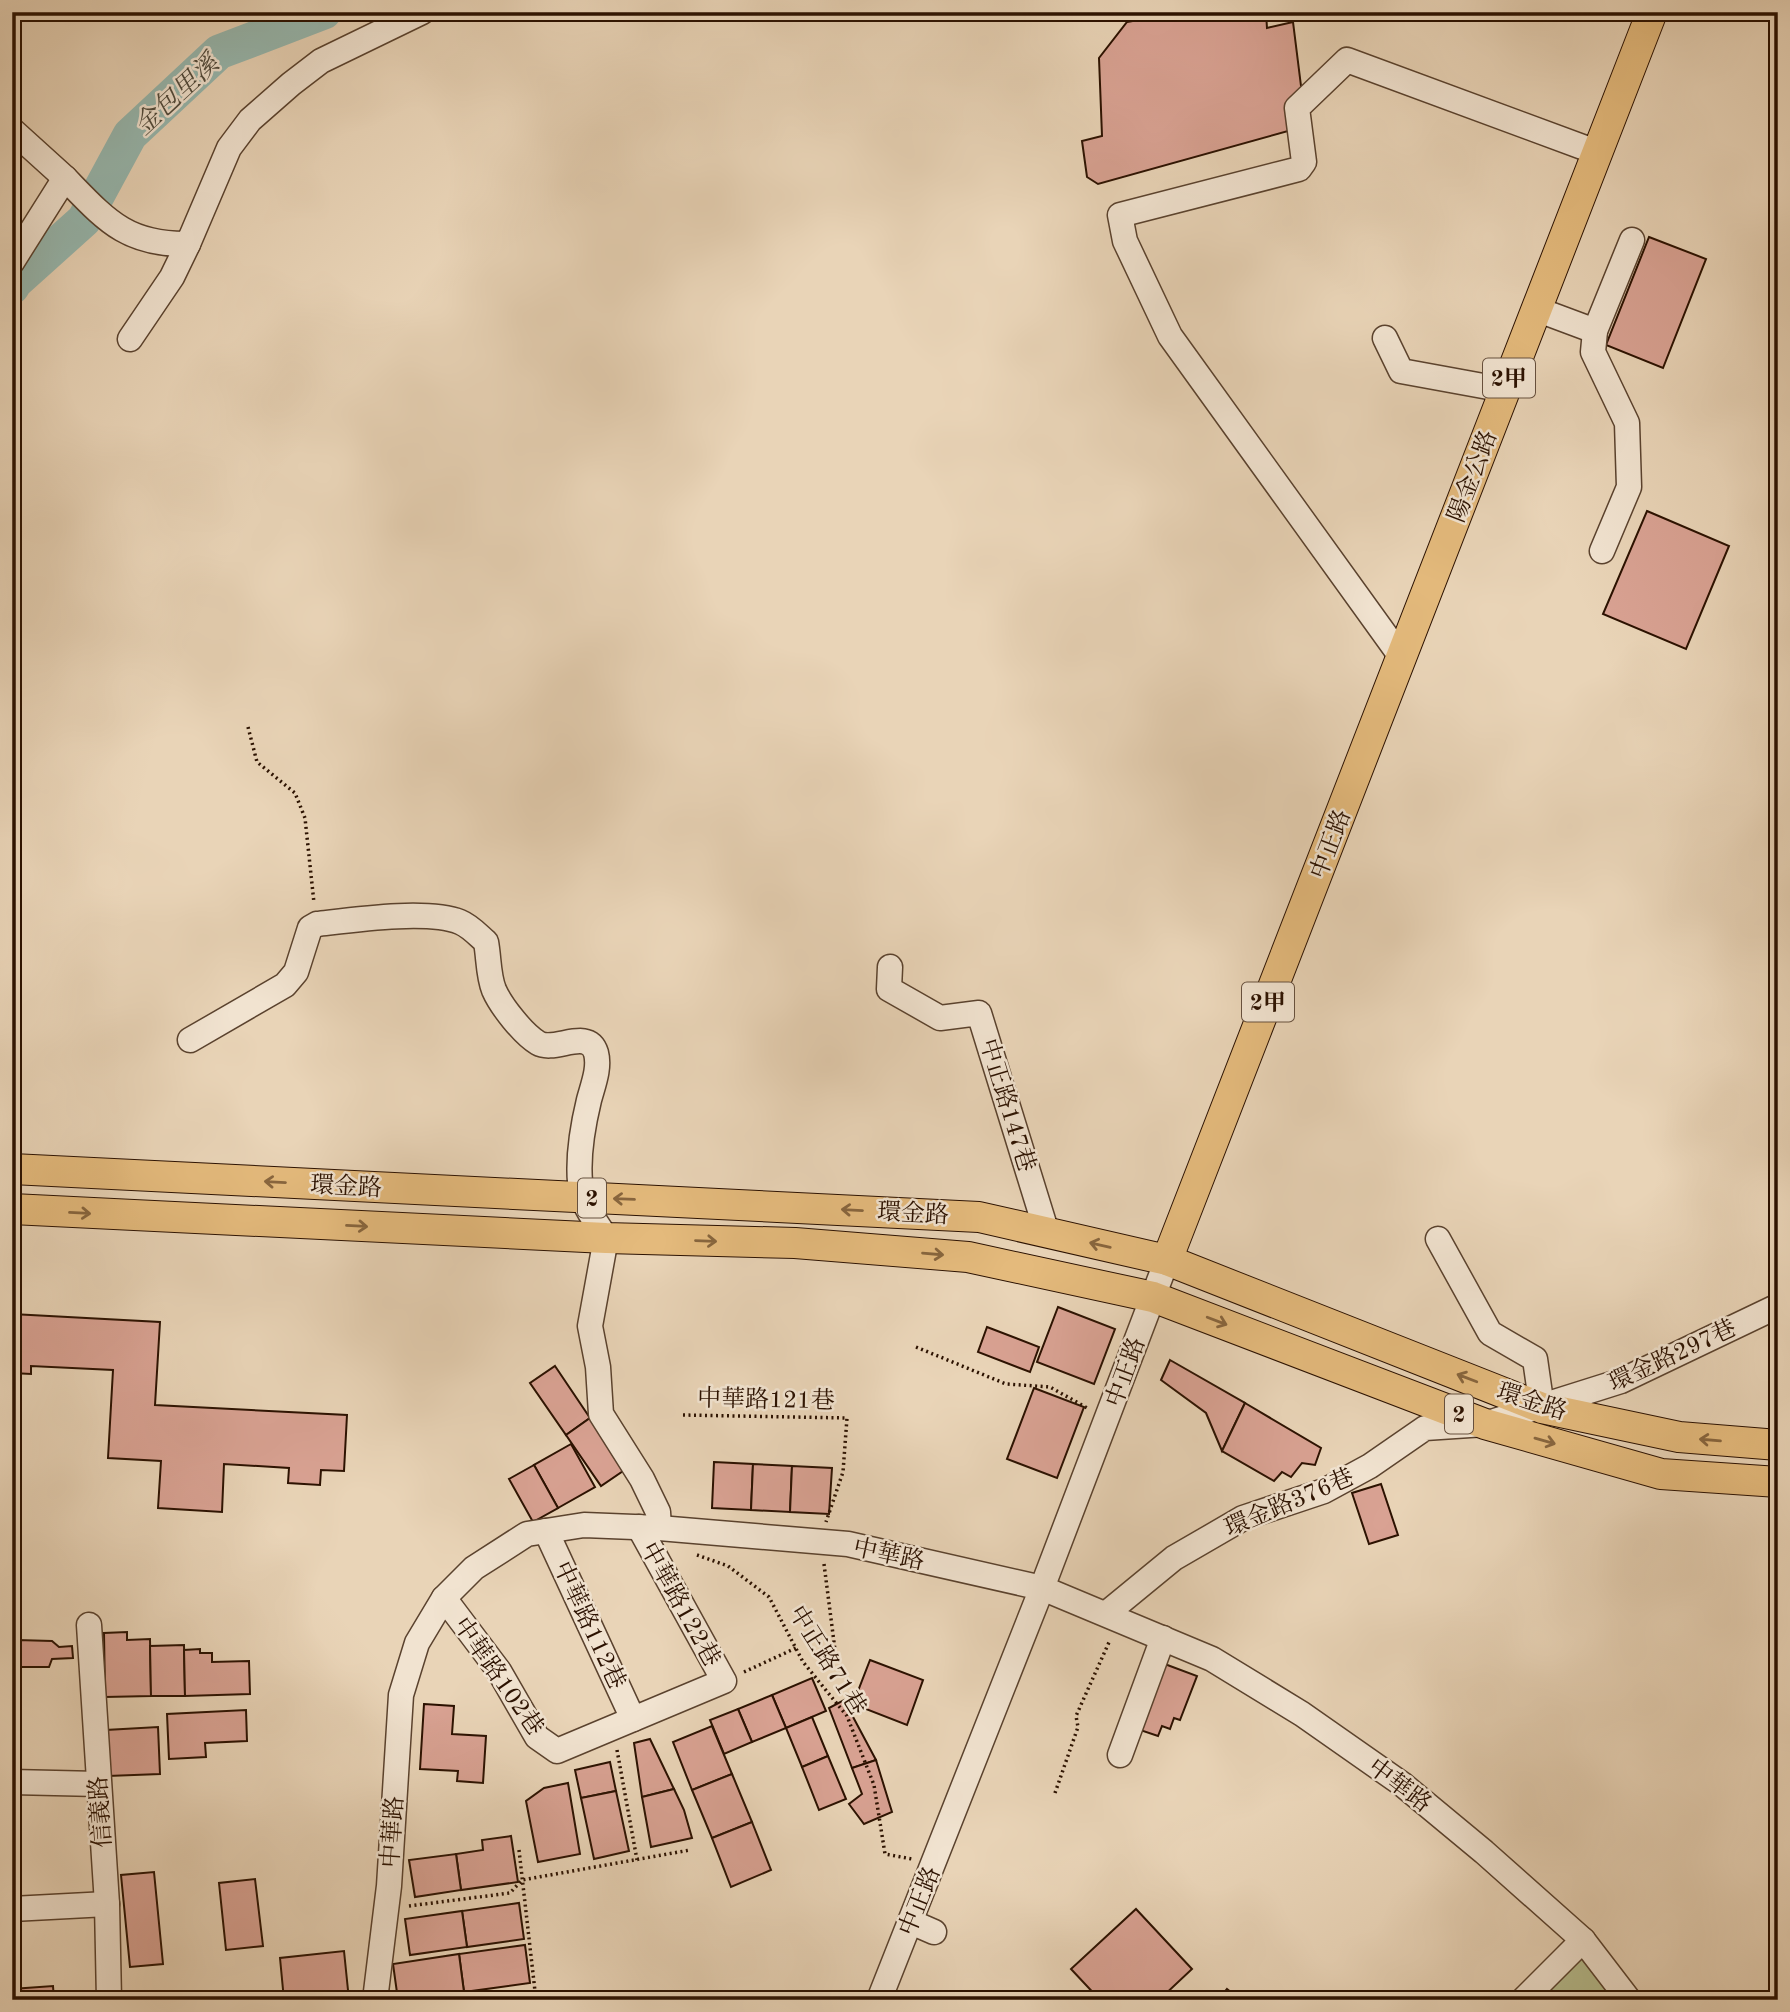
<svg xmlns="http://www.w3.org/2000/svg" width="1790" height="2012" viewBox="0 0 1790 2012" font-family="'Old Standard TT','Noto Serif TC',serif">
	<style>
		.green { fill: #b6bd8e; stroke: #706747; stroke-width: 2 }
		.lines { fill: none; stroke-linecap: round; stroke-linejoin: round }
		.river { stroke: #97b8af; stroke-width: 35 }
		.building { fill: #d9a293; stroke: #2b1100; stroke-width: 2 }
		.minor-casing { stroke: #5a422e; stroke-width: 27 }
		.major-casing { stroke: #2b1100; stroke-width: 32 }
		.path { stroke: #2b1100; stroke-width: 3.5; stroke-dasharray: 2 3.5; stroke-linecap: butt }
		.minor { stroke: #f1e3d0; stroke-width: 24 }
		.major { stroke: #e4ba7c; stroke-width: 30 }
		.oneway { stroke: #88663e }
		.labels { text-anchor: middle; stroke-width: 5; stroke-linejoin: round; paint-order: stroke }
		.shield { fill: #f1e3d0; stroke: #66503e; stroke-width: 2 }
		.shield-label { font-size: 23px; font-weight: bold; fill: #2b1100 }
		.street-label { font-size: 24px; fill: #2b1100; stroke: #f1e3d0 }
		.water-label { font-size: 26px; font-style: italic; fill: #514b3d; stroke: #f1e3d0 }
	</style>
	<rect width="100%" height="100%" fill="#e9d4b7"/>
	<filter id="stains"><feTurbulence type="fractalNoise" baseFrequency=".00286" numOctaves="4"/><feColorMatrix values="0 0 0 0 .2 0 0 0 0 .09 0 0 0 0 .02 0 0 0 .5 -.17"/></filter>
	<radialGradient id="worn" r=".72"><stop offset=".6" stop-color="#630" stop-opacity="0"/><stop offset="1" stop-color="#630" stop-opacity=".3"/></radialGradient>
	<polygon class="green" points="1583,1955 1617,2000 1539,2000"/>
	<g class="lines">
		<polyline class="river" points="12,287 15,282 84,220 130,135 219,52 324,12"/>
	</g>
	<g class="building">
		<polygon points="1184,12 1266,12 1267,28 1293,22 1306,126 1098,184 1087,177 1082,141 1102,136 1099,58 1127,22"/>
		<polygon points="1649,237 1706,259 1663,368 1606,345"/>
		<polygon points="1647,511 1729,546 1686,649 1603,614"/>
		<polygon points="1058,1307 1115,1329 1094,1384 1037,1362"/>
		<polygon points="12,1314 160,1322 155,1405 347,1415 344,1471 321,1470 320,1485 288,1483 289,1468 224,1464 222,1512 158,1508 161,1461 108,1458 113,1370 31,1366 31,1374 12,1373"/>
		<polygon points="987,1327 1039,1347 1030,1372 978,1352"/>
		<polygon points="1170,1360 1245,1403 1222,1451 1206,1413 1161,1380"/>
		<polygon points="555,1366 590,1418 566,1435 530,1383"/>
		<polygon points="1034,1388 1084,1407 1057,1478 1007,1459"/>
		<polygon points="1245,1403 1321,1448 1315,1465 1302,1463 1291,1477 1282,1472 1274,1481 1222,1451"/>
		<polygon points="590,1418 626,1469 601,1486 566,1435"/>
		<polygon points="571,1444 595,1487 558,1508 534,1465"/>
		<polygon points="714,1462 753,1464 751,1510 712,1508"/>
		<polygon points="753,1464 792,1466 790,1512 751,1510"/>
		<polygon points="534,1465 558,1508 533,1522 509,1479"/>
		<polygon points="792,1466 832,1468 829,1514 790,1512"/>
		<polygon points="1381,1484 1398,1535 1369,1544 1352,1493"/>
		<polygon points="127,1632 127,1640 150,1639 151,1696 105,1697 104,1633"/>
		<polygon points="17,1640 52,1641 59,1647 72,1646 73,1658 52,1659 49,1667 17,1667"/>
		<polygon points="184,1645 185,1696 151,1696 150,1646"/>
		<polygon points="200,1649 200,1653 212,1653 212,1662 249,1661 250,1694 185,1696 184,1650"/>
		<polygon points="870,1660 923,1680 907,1725 853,1704"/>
		<polygon points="1162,1663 1197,1676 1180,1720 1174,1718 1170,1729 1162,1726 1158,1736 1137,1729"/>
		<polygon points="812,1678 826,1711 786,1728 772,1695"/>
		<polygon points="772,1695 786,1728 752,1742 738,1709"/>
		<polygon points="844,1700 876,1760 852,1768 829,1708"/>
		<polygon points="424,1704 454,1706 452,1734 486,1736 483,1783 457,1781 458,1771 420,1769"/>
		<polygon points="738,1709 752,1742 724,1754 710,1720"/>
		<polygon points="246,1710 247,1741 205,1743 206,1757 169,1759 167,1714"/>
		<polygon points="812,1717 828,1756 802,1767 786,1728"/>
		<polygon points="712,1726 732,1774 692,1790 673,1742"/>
		<polygon points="158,1727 160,1774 108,1776 106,1730"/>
		<polygon points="650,1739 674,1789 642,1797 634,1743"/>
		<polygon points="828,1756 846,1799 819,1810 802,1767"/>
		<polygon points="876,1760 892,1812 864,1824 849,1804 862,1794 852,1768"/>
		<polygon points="610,1762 616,1791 581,1798 575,1770"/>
		<polygon points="732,1774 752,1822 712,1838 692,1790"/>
		<polygon points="568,1783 580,1854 538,1862 526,1801 544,1788"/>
		<polygon points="674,1789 684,1810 692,1838 651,1847 642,1797"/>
		<polygon points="616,1791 629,1851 594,1859 581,1798"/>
		<polygon points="752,1822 771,1870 731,1887 712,1838"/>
		<polygon points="511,1836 518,1882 461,1890 456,1854 483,1850 482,1840"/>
		<polygon points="456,1854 461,1890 415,1897 409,1860"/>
		<polygon points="154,1872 163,1964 130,1967 121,1875"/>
		<polygon points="255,1879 263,1946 226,1950 219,1883"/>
		<polygon points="519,1903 524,1939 467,1947 462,1911"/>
		<polygon points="1136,1909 1192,1969 1159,2000 1100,2000 1071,1969"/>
		<polygon points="462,1911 467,1947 410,1955 405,1919"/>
		<polygon points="525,1945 530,1983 464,1992 459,1954"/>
		<polygon points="344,1951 349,2000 284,2000 280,1958"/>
		<polygon points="459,1954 464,1992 398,2000 393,1964"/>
		<polygon points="53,1986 54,2000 12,2000 12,1989"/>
		<polygon points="1227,1989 1241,2000 1218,2000"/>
	</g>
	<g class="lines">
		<defs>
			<g id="minor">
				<polyline points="12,130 65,178"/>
				<path d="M12 262 65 178C106 220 126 245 188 244L229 148 250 120 291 84 321 61 422 12"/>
				<polyline points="1536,309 1595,331"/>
				<polyline points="1385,338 1401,371 1505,390"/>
				<polyline points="130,339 172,277 188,244"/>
				<polyline points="1602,551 1629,487 1627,423 1593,352 1595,331 1632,240"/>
				<polyline points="1402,658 1170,336 1125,241 1120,215 1299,169 1304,162 1297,108 1347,60 1596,152"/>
				<polyline points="890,967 889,989 940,1018 979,1013 1047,1233"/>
				<path d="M190 1040 285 985 296 972 310 928 317 924C352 920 427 909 460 922 470 926 478 935 486 942 489 958 488 975 494 990 501 1006 523 1034 538 1043 555 1053 588 1027 596 1053 600 1068 593 1085 589 1100 582 1129 576 1167 582 1196 586 1210 599 1226 606 1238L590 1326 598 1367 601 1414 642 1479 658 1512 659 1528"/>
				<polyline points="1438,1239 1490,1333 1535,1359 1542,1408"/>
				<polyline points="546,1531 633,1719"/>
				<polyline points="444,1598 499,1671 537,1737 557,1751 724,1681 639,1527"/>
				<polyline points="1107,1613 1174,1558 1243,1518 1324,1491 1370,1466 1425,1428 1485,1424 1621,1381 1778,1306"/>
				<polyline points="89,1625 107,1904 109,2000"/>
				<polyline points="1120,1755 1163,1638"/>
				<polyline points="12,1782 98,1784"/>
				<polyline points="12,1909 107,1904"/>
				<polyline points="911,1922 934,1932"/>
				<polyline points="375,2000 389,1886 401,1695 417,1643 444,1598 474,1568 527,1534 584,1525 659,1528 848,1544 1042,1588 1212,1659 1302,1714 1402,1784 1484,1852 1583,1940 1629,2000"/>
				<polyline points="879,2000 1042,1588 1167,1260"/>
				<polyline points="1523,2000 1583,1940"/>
			</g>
			<g id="major">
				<polyline points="12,1169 979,1217 1167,1260 1542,1408 1679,1437 1778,1445"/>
				<polyline points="12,1209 606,1238 795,1243 968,1257 1153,1297 1485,1424 1661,1474 1778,1482"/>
				<polyline points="1167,1260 1652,12"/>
			</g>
		</defs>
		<use href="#minor" class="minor-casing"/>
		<use href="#major" class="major-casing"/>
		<g class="path">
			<polyline points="248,727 257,762 295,793 305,818 314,903"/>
			<polyline points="916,1347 1006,1384 1050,1387 1089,1409"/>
			<polyline points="683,1415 847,1418 843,1472 826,1522"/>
			<polyline points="697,1555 728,1566 769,1597 803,1662 847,1716 874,1785 885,1854 912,1859"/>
			<polyline points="824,1564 835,1650"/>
			<polyline points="744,1672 796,1648"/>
			<polyline points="617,1750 637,1860"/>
			<polyline points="1055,1793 1078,1727 1076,1716 1110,1640"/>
			<polyline points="519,1850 536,2000"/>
			<polyline points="409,1906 510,1893 522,1880 690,1850"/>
		</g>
		<use href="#minor" class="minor"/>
		<use href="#major" class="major"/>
	</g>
	<defs><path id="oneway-shaft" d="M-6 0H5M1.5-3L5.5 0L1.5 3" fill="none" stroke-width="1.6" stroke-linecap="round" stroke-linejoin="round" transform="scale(1.75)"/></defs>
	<g class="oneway">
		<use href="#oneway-shaft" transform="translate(275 1182) rotate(-177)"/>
		<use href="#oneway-shaft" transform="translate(624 1199) rotate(-178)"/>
		<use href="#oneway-shaft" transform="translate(852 1210) rotate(-177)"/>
		<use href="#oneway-shaft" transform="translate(80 1213) rotate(3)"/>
		<use href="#oneway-shaft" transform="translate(357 1226) rotate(3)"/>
		<use href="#oneway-shaft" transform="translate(706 1241) rotate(2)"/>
		<use href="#oneway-shaft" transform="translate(1100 1245) rotate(-167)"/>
		<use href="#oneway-shaft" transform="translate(933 1254) rotate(5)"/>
		<use href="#oneway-shaft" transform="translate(1217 1321) rotate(21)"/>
		<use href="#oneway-shaft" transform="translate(1467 1378) rotate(-159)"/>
		<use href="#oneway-shaft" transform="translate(1710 1440) rotate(-175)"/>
		<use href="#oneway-shaft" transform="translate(1545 1441) rotate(16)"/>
	</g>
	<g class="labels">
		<g class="shield">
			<rect x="1483" y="358.5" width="52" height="39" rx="5"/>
			<rect x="1242" y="982.5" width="52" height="39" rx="5"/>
			<rect x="578" y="1178.5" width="28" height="39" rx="5"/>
			<rect x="1445" y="1394.5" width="28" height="39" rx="5"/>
		</g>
		<g class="shield-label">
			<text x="1509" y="386">2甲</text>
			<text x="1268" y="1010">2甲</text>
			<text x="592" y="1206">2</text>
			<text x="1459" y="1422">2</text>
		</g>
		<g class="street-label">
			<text transform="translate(1472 476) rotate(-69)" y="8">陽金公路</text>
			<text transform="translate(1330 844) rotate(-69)" y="8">中正路</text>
			<text transform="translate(1008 1105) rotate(73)" y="8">中正路147巷</text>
			<text transform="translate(346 1186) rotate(3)" y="8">環金路</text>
			<text transform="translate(913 1213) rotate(3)" y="8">環金路</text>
			<text transform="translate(1672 1355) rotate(-25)" y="8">環金路297巷</text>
			<text transform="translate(1125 1372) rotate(-70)" y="8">中正路</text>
			<text transform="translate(766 1399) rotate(1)" y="8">中華路121巷</text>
			<text transform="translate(1532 1401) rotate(18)" y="8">環金路</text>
			<text transform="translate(1289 1502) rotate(-23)" y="8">環金路376巷</text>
			<text transform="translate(889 1554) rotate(12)" y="8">中華路</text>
			<text transform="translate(681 1604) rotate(61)" y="8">中華路122巷</text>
			<text transform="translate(590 1625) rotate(65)" y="8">中華路112巷</text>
			<text transform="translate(828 1660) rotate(58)" y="8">中正路71巷</text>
			<text transform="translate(499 1676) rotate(55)" y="8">中華路102巷</text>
			<text transform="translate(1400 1785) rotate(37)" y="8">中華路</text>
			<text transform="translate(100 1812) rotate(-94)" y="8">信義路</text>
			<text transform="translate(392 1832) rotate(-86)" y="8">中華路</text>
			<text transform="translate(919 1901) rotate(-68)" y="8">中正路</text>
		</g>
		<g class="water-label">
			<text transform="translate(176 94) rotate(-43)" y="9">金包里溪</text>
		</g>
	</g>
	<rect width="1790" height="2012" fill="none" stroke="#e9d4b7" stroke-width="42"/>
	<rect x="14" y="14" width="1762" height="1984" fill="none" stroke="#2b1100" stroke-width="3.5"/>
	<rect x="21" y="21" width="1748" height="1970" fill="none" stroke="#2b1100" stroke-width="2"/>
	<rect width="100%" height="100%" filter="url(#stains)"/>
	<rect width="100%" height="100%" fill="url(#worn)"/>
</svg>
